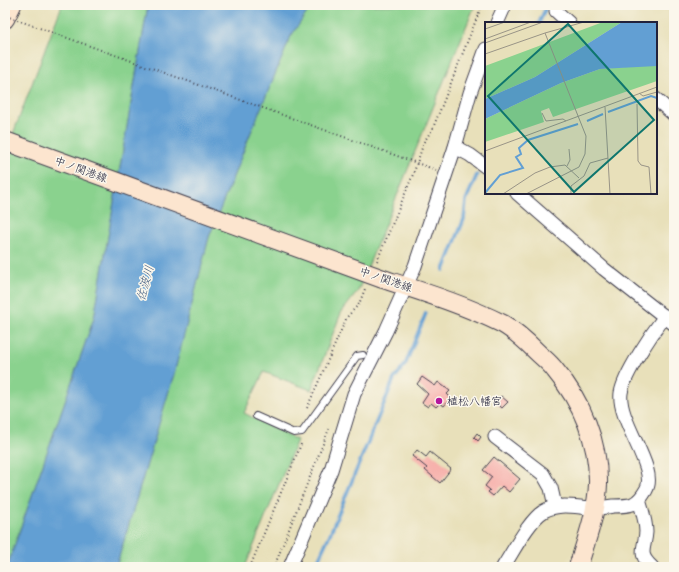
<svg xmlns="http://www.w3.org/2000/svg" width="679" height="572" viewBox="0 0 679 572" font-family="'Gochi Hand','Klee One',sans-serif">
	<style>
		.green { fill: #8ad28e; stroke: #567a64 }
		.water { fill: #629fd3; stroke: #426087 }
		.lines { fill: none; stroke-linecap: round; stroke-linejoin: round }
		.stream { stroke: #629fd3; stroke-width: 3.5 }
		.building { fill: #f6aaa6 }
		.lane-casing { stroke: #403e4e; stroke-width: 8 }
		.street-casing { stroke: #403e4e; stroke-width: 15 }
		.secondary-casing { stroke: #403e4e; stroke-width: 20 }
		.path { stroke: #403e4e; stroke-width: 2; stroke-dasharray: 1 3; stroke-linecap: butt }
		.lane { stroke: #fff; stroke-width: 6 }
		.street { stroke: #fff; stroke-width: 13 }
		.secondary { stroke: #fce5cf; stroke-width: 18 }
		.secondary-bridge-casing { stroke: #403e4e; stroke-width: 20; stroke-linecap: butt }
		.path-bridge { stroke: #403e4e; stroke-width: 2; stroke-dasharray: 1 3; stroke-linecap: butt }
		.secondary-bridge { stroke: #fce5cf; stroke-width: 18 }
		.poi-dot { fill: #b5179e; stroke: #fbf7ec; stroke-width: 1.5 }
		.labels { text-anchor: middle; stroke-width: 3; stroke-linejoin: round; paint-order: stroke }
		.street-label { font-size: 11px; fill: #22223b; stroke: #fbf7ec }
		.poi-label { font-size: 11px; fill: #22223b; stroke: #fbf7ec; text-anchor: start }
		.water-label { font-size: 12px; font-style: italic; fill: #3f5a7f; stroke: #fbf7ec }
		.inset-river { fill: none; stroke: #629fd3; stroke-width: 2 }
		.inset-road { fill: none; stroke: #999487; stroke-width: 1 }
		.view { fill: #0f766e; fill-opacity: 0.15; stroke: #0f766e; stroke-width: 2 }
		.inset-edge { fill: none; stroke: #22223b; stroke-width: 2 }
	</style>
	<rect width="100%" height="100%" fill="#fbf7ec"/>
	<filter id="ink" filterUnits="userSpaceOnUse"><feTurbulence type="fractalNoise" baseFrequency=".025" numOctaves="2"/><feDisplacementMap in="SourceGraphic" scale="8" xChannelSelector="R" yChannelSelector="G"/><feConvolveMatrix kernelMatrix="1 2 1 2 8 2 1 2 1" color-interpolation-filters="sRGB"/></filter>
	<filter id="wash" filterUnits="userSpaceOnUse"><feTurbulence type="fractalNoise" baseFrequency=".012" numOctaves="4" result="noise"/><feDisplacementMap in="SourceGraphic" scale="16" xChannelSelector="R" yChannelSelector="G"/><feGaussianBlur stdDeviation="0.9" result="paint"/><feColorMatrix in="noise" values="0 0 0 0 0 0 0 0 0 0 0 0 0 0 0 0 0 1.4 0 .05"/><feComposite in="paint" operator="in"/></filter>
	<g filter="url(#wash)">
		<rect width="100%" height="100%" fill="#e8e0ba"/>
		<g class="green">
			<polygon points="62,5 148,5 94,318 7,567 5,567 5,155"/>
			<polygon points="312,5 475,5 358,291 341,313 311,390 264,372 244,413 297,440 245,567 116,567 174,374 209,237 251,132 291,36"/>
		</g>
		<polygon class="water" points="148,5 312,5 291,36 251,132 209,237 174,374 116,567 7,567 94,318"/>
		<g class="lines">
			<g class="stream">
				<polyline points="539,23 547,5"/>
				<polyline points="485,156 486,152"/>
				<polyline points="444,270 464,219 466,200 477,175"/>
				<polyline points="315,567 330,534 394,379 405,365 426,313"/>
			</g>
		</g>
		<g id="blocks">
			<g class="building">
				<polygon points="422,377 435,386 438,382 450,391 447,394 451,398 444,406 440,403 436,407 431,403 428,407 422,403 428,394 417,384"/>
				<polygon points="501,396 508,402 502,408 495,402"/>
				<polygon points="477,433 481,437 478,441 474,437"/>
				<polygon points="417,450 426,457 430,452 451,469 440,483 425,470 427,468 412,456"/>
				<polygon points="494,457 520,479 509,492 502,486 493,496 488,492 490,490 485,486 492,477 483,470"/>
			</g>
		</g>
	</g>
	<g filter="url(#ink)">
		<use href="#blocks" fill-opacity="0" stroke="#403e4e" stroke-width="1"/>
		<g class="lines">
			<defs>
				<polyline id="lane" points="256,416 294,433 302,432 357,356 363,355"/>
				<g id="street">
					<polyline points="556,11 569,23"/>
					<polyline points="497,23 505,5"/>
					<polyline points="656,99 674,115"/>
					<polyline points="455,147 470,155 486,167"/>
					<polyline points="517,193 604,269 674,324"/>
					<polyline points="495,437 543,474 551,488 555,506"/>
					<path d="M639 500C642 510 646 521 646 532 645 549 637 553 652 567"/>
					<polyline points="290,567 331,470 354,394 386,331 415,266 455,147 470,93 486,49"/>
					<path d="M503 567C513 552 529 520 544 511 559 502 578 508 595 508 601 508 607 507 613 506 630 506 637 506 646 490 659 469 617 421 621 393 624 374 653 332 665 316"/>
				</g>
				<g id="secondary">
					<polyline points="5,19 12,5"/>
					<path d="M383 279C423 292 465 305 503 324 515 331 526 341 536 351 542 357 550 363 555 370 582 402 599 443 598 484 597 512 586 541 578 567"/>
				</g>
			</defs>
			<use href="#lane" class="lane-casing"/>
			<use href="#street" class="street-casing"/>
			<use href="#secondary" class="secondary-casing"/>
			<g class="path">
				<polyline points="428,167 436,170"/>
				<polyline points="377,261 414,172 424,142 433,128 482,5"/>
				<polyline points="671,306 674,300"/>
				<polyline points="307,408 347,317 359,304 365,289"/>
				<polyline points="250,567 302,442"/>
				<polyline points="274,567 329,429"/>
			</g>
			<use href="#lane" class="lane"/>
			<use href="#street" class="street"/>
			<use href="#secondary" class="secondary"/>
			<defs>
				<polyline id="secondary-bridge" points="5,141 383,279"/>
			</defs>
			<use href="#secondary-bridge" class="secondary-bridge-casing"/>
			<polyline class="path-bridge" points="6,16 428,167"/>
			<use href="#secondary-bridge" class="secondary-bridge"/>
		</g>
	</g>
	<circle class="poi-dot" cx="439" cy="401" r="4"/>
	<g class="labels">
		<g class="street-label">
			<text transform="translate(81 169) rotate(20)" y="4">中ノ関港線</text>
			<text transform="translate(386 279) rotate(19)" y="4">中ノ関港線</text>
		</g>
		<g class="poi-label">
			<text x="447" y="405">植松八幡宮</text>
		</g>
		<g class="water-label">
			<text transform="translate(145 283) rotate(-75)" y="4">佐波川</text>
		</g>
	</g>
	<g transform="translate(485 22)">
		<rect width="172" height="172" fill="#e8e0ba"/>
		<path d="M118 0H137L50 55 0 77V44ZM165 43 172 44V59L68 95 64 86 56 89 59 100 0 120V97L76 61 115 47Z" fill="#8ad28e"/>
		<path d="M137 0H172V44L115 47 76 61 0 97V77L50 55Z" fill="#629fd3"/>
		<path class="inset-river" d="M123 90 166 74 172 76M102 99 118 92M0 171 15 153 38 146 31 135 36 132 34 126 43 118 93 102"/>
		<path class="inset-road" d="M0 7 20 0M60 11 99 0M0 17 46 0M0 21 58 0M0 32 60 11 101 114 100 132 94 145 41 172M154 71 158 74 172 70M152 82 153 139 156 143 164 145 166 172M120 85 125 172M57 91 61 99 78 97 81 99M0 129 172 65M82 144 85 138 84 127M18 172 50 151 65 145 80 143 94 156M86 172V164L99 154 105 141 123 136"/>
		<path class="view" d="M83 2 169 98 89 170 3 74Z"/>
		<rect width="172" height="172" class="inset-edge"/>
	</g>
	<rect width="679" height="572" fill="none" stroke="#fbf7ec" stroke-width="20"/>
</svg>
